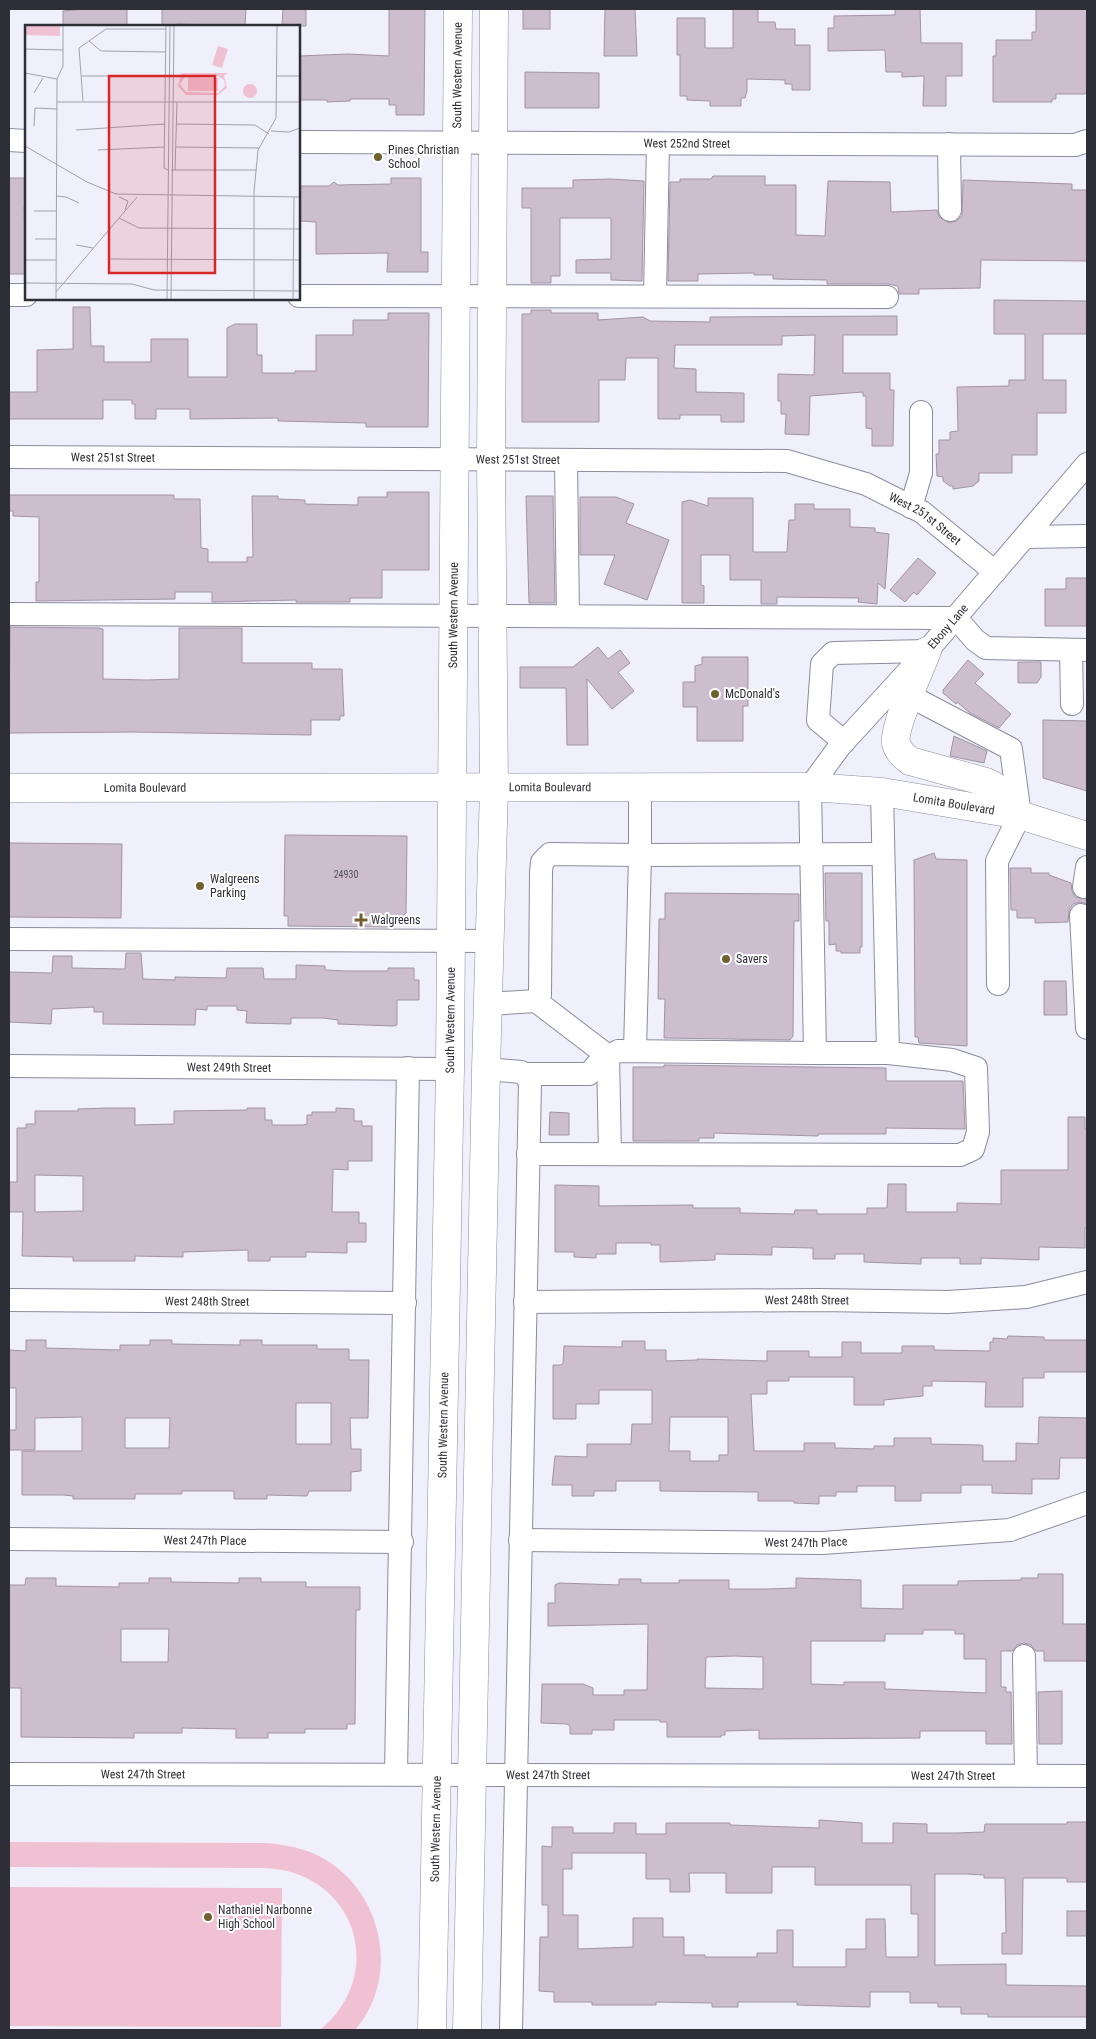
<svg xmlns="http://www.w3.org/2000/svg" width="1096" height="2039" viewBox="0 0 1096 2039" font-family="'Roboto Condensed',sans-serif">
	<style>
		.grass { fill: #f0c1d2 }
		.building { fill: #ccbecf; stroke: #a194a4; fill-rule: evenodd }
		.lines { fill: none; stroke-linecap: round; stroke-linejoin: round }
		.minor-casing { stroke: #8b8b9e; stroke-width: 24 }
		.major-casing { stroke: #8b8b9e; stroke-width: 29 }
		.minor { stroke: #fff; stroke-width: 22 }
		.major { stroke: #fff; stroke-width: 28 }
		.poi-dot { fill: #6e612e; stroke: #fff; stroke-width: 2 }
		.labels { text-anchor: middle; stroke-width: 4; stroke-linejoin: round; paint-order: stroke }
		.number-label { font-size: 10px; fill: #56525c }
		.street-label { font-size: 12px; fill: #2e2e36; stroke: #fff }
		.poi-label { font-size: 12px; fill: #2e2e36; stroke: #fff; text-anchor: start }
		.inset-road { fill: none; stroke: #a2a2ad; stroke-width: 1 }
		.view { fill: #d62828; fill-opacity: 0.15; stroke: #d62828; stroke-width: 2.5 }
		.inset-edge { fill: none; stroke: #2e2e36; stroke-width: 2.5 }
	</style>
	<rect width="100%" height="100%" fill="#f0f0fd"/>
	<g class="grass">
		<path d="M9 1842 267 1843C286 1845 303 1848 319 1856 382 1888 402 1976 355 2030H320C388 1973 356 1874 267 1868L9 1867Z"/>
		<polygon points="9,1887 282,1888 281,2027 9,2026"/>
	</g>
	<g class="building">
		<polygon points="85,9 127,9 127,25 63,26 63,11"/>
		<polygon points="162,9 246,9 245,26 177,24 177,26 162,26"/>
		<polygon points="283,9 306,9 306,26 282,26"/>
		<polygon points="389,9 425,9 424,115 396,115 396,105 389,105 389,99 350,99 350,101 327,102 327,100 299,100 299,56 348,54 389,56"/>
		<rect x="523" y="9" width="27" height="20"/>
		<polygon points="605,9 635,9 637,56 604,56"/>
		<polygon points="733,9 758,9 758,22 775,22 776,29 795,29 795,45 810,45 810,90 792,90 792,84 785,84 785,80 747,79 747,91 745,98 741,98 741,106 710,106 710,101 687,100 687,96 680,96 680,55 677,55 677,18 705,18 705,48 733,48"/>
		<polygon points="895,9 920,9 921,43 962,43 962,76 946,76 946,106 923,106 924,76 902,77 902,72 886,72 885,50 828,51 828,28 834,28 834,16 895,15"/>
		<polygon points="1036,9 1087,9 1087,91 1085,94 1056,94 1056,99 1052,99 1052,102 993,102 993,56 996,56 996,40 1032,40 1032,32 1036,32"/>
		<polygon points="525,72 599,73 599,108 525,108"/>
		<polygon points="713,176 765,176 765,185 796,185 796,235 825,236 828,181 890,182 891,212 937,210 939,217 950,223 956,221 962,216 963,180 1072,184 1072,190 1087,190 1087,261 981,260 980,288 919,289 919,294 899,294 898,286 888,284 827,284 827,280 773,279 773,275 754,275 754,273 698,274 698,281 668,281 670,182 680,182 680,179 711,179"/>
		<polygon points="9,178 26,178 26,207 24,207 26,274 9,274"/>
		<polygon points="391,178 421,178 421,252 428,252 428,272 387,272 388,253 316,254 316,222 299,221 299,186 329,186 334,182 338,185 391,184"/>
		<polygon points="611,179 644,181 642,281 611,280 611,273 576,273 576,260 611,259 611,218 560,218 560,276 551,276 551,283 531,283 531,208 522,208 522,188 573,188 573,180"/>
		<polygon points="994,300 1087,301 1087,334 1043,334 1043,380 1066,380 1066,413 1037,413 1037,455 1012,455 1012,473 979,473 979,481 973,486 953,489 953,486 950,486 943,481 943,477 937,476 936,454 939,454 939,440 950,440 950,432 958,431 957,387 1009,386 1009,380 1025,380 1025,334 994,334"/>
		<polygon points="73,307 90,307 91,346 104,346 104,362 151,362 151,339 188,339 188,377 227,377 227,328 235,324 257,324 257,355 262,355 262,373 295,373 295,371 316,371 316,335 353,335 353,320 388,320 388,313 429,313 428,427 366,427 366,423 278,421 278,418 190,419 190,409 156,409 156,419 135,419 135,404 132,404 132,400 103,400 103,419 9,419 9,392 37,392 37,350 73,349"/>
		<polygon points="531,310 551,310 551,313 598,313 598,320 643,317 650,321 710,322 710,317 897,316 897,335 843,335 843,373 890,373 890,390 894,390 893,446 872,446 872,429 866,428 866,396 863,396 863,392 810,396 809,435 785,434 786,414 781,414 781,401 778,401 778,374 814,375 815,335 782,336 782,345 675,345 674,368 696,369 696,392 744,393 744,422 721,422 721,415 680,415 680,419 658,419 658,358 626,358 625,380 599,380 599,422 522,422 522,314 531,314"/>
		<polygon points="387,492 429,492 429,570 382,570 382,598 350,598 350,602 296,602 296,600 212,602 212,592 175,592 175,599 36,601 36,582 39,582 39,517 13,516 13,511 9,511 9,495 174,495 174,499 200,499 201,548 208,549 208,562 247,562 247,557 253,557 252,496 278,496 278,499 305,500 305,504 358,505 358,497 387,497"/>
		<polygon points="526,496 553,496 555,603 529,603"/>
		<polygon points="580,497 616,497 634,504 626,523 669,540 647,600 604,584 615,555 580,555"/>
		<polygon points="708,498 753,498 753,552 787,552 789,520 795,520 795,504 814,504 814,509 850,509 850,527 875,528 875,532 889,534 885,589 878,583 877,604 858,602 859,598 777,597 777,604 761,604 761,580 730,580 730,555 701,555 701,585 704,586 704,603 682,603 682,502 690,500 708,506"/>
		<polygon points="918,558 936,573 917,595 914,592 905,602 890,590"/>
		<polygon points="1066,578 1087,578 1087,626 1045,626 1045,589 1066,589"/>
		<polygon points="10,627 99,628 103,629 103,679 147,680 179,679 179,628 242,628 242,663 312,663 312,669 342,669 344,716 340,716 340,720 311,720 311,735 134,732 9,733"/>
		<polygon points="598,647 608,659 620,650 630,663 618,672 634,691 612,709 587,679 588,745 567,745 566,688 520,688 520,667 573,667"/>
		<polygon points="702,657 748,657 748,706 743,706 743,741 697,741 697,707 683,707 683,682 695,682 695,666 702,664"/>
		<polygon points="968,660 984,674 975,683 1011,714 999,728 970,713 957,702 956,704 943,693 943,690"/>
		<polygon points="1018,662 1041,662 1041,677 1037,683 1018,683"/>
		<polygon points="1043,720 1087,721 1087,791 1043,778"/>
		<polygon points="954,736 987,751 984,763 950,756"/>
		<polygon points="285,835 407,836 406,913 392,927 288,926 288,916 284,916"/>
		<polygon points="9,843 122,844 121,918 9,917"/>
		<polygon points="934,853 936,859 967,860 967,1046 919,1043 918,1037 915,1037 914,860"/>
		<polygon points="1010,868 1031,868 1031,873 1049,873 1049,875 1071,883 1072,891 1075,897 1087,899 1087,904 1080,902 1073,904 1069,910 1068,922 1035,923 1035,918 1017,918 1017,910 1011,910"/>
		<polygon points="825,873 862,873 862,947 860,947 860,953 841,953 841,951 836,951 836,944 829,945 829,921 826,921"/>
		<polygon points="665,893 799,894 799,921 794,921 793,1036 790,1040 664,1038 665,999 658,999 659,919 665,919"/>
		<polygon points="126,953 141,953 143,979 175,980 175,977 226,978 227,968 263,968 264,979 296,979 296,965 325,966 325,970 347,971 388,971 388,968 414,968 414,980 419,980 419,1000 397,1000 397,1025 393,1026 338,1024 338,1020 323,1018 291,1018 291,1024 246,1023 247,1011 237,1010 237,1006 207,1006 207,1010 196,1009 195,1025 103,1024 103,1012 94,1012 94,1007 52,1009 51,1024 9,1022 9,972 52,973 53,956 72,956 72,968 125,969"/>
		<polygon points="1044,981 1066,981 1067,1015 1044,1015"/>
		<polygon points="664,1065 886,1068 886,1081 963,1081 965,1129 886,1128 886,1134 818,1134 818,1136 714,1133 714,1138 699,1138 699,1141 633,1141 633,1067 664,1067"/>
		<path d="M108 1108H135V1125L174 1124V1111L247 1110V1108H265V1120H272V1125H303L307 1124V1115H312V1112H336V1108L354 1109V1121H362V1126H372V1161H348V1170L333 1169 332 1212H359V1223H366V1242H347V1253L306 1252V1257H270V1261H248V1250L183 1252V1257L135 1256V1261H73V1257L22 1256 23 1212H9V1182H17V1128H26V1124H35V1111H78V1109ZM35 1175 83 1176V1211L35 1212Z"/>
		<polygon points="550,1112 569,1113 569,1135 549,1135"/>
		<polygon points="1068,1117 1085,1117 1085,1129 1087,1129 1087,1228 1085,1228 1085,1248 1039,1247 1039,1260 981,1258 981,1264 960,1264 960,1258 921,1258 921,1264 889,1263 864,1262 864,1254 835,1254 835,1259 813,1259 813,1248 772,1247 772,1255 715,1254 715,1260 660,1262 660,1245 651,1245 651,1243 616,1243 616,1254 596,1254 596,1258 574,1257 574,1252 555,1252 555,1185 599,1186 599,1206 693,1205 693,1208 740,1208 740,1213 794,1214 795,1210 817,1210 817,1214 867,1214 867,1208 887,1208 888,1184 906,1184 906,1212 957,1212 957,1203 1001,1204 1001,1170 1068,1170"/>
		<path d="M1008 1336 1044 1337V1340H1087V1372H1044V1378H1023V1407H985L986 1382 932 1381V1386H923V1396L884 1400V1405H854V1377H789V1381H767V1394H751L754 1451H804V1443H835V1448L874 1449V1446H894V1438H931V1444L981 1445 983 1446V1461H1016V1443L1038 1444 1039 1417 1087 1418V1458H1060L1059 1479H1032V1494L992 1493V1485H961V1493H921V1501H895V1486H857V1492H836V1496H819V1504L794 1503V1501H758V1492L660 1491V1481H616V1491H594V1496H572V1485H552L555 1456 587 1457V1444H631L632 1424H652V1390H599V1404H576V1419H553V1365H561L563 1363 564 1346 622 1347V1341H645V1350H666V1361L697 1360V1359L767 1361V1351H809V1357H842V1342H861V1353H902V1346H934V1350L990 1351V1342H993V1338L1007 1339ZM670 1417H728V1455H719V1461H690V1451H669Z"/>
		<path d="M26 1340H46V1348L120 1350V1345H150V1340H172V1344L240 1345V1340H262V1345H317V1349H349V1360H369L368 1418H350L351 1449H361V1471L351 1472V1491H309L307 1496 267 1495V1499H234V1491H182V1494H135V1499H73V1496L63 1495H22V1451H82V1417L35 1418V1450H9V1430H16V1388H9V1350L26 1351ZM296 1403H331V1444H296ZM125 1418H170L169 1448H125Z"/>
		<path d="M1038 1574H1063V1624H1087V1661H1044V1651H1036L1031 1645 1024 1643 1017 1645 1012 1651H1001V1687H1006V1692H1011L1012 1744H986V1731H920V1738L759 1739V1730L725 1731V1735H721V1737H667V1722H660V1720H614V1730H592V1734H570V1726L567 1724 541 1723 542 1684H583L593 1688V1695H624V1690H647L648 1624 548 1626V1603H555V1585L559 1583 619 1585V1579H641V1583H679V1580H729V1589H767L796 1588V1578L861 1580V1608L903 1609V1585H958V1581L1021 1580V1578H1038ZM923 1630H955V1634H964V1659H986V1693L885 1689V1682H844V1685L811 1684V1641H885V1634H923ZM734 1656 763 1657V1689L705 1688 706 1657Z"/>
		<path d="M26 1578H56V1586L119 1587V1583H149V1578H171V1582L239 1583V1578H261V1582H306V1587H360V1610H356L355 1724H347V1729H305V1733H268V1738H236V1729L182 1728V1733H134V1738L21 1737V1688H9V1585H25ZM121 1629H169L168 1662H121Z"/>
		<polygon points="1062,1691 1062,1744 1039,1744 1038,1692"/>
		<path d="M819 1820 862 1823V1843H893V1823L927 1824V1833H957L984 1832 985 1824H1067V1822H1087V1882H1067V1878H1023L1022 1954H1002V1933H1006L1005 1878H984V1875L966 1874H935V1965L1006 1964V1985L1087 1986V2017H988V2014H961V2007H938V2003H910V1992H870V2007L797 2005V2002H738V2007H712V2003L656 2002V2005H592V2002H554V1992L539 1991 540 1937H548V1905H542V1846L552 1847V1827H573V1833H614V1823H636V1834H666V1823H730V1825L819 1828ZM572 1853H646V1879H670V1892H690L689 1873H726V1893H772V1867H815V1885H911V1914H918V1957H886L885 1919H866V1949H846V1967H793V1930H777V1953H757V1957H705V1955H684V1937H663V1918H633V1947L578 1949V1915H563V1869H572Z"/>
		<rect x="1067" y="1911" width="20" height="25"/>
	</g>
	<g class="lines">
		<defs>
			<g id="minor">
				<polyline points="9,140 26,141"/>
				<path id="s1" d="M299 142 1075 145 1087 141"/>
				<polyline points="949,144 950,210"/>
				<polyline points="9,295 26,295"/>
				<polyline points="299,296 887,297"/>
				<polyline points="655,296 658,144"/>
				<path id="s2" d="M9 457 787 461 866 484 922 512 995 572"/>
				<polyline points="566,460 568,616"/>
				<polyline points="911,507 921,473 921,412"/>
				<polyline points="1025,537 1087,536"/>
				<polyline points="9,614 956,618 975,640 986,648 1087,650"/>
				<polyline points="1071,650 1072,704"/>
				<polyline points="910,696 1011,749 1020,815 997,861 998,984"/>
				<polyline points="844,742 818,720 822,664 833,653 927,651"/>
				<path id="s3" d="M882 792 888 1053H815L810 787 840 746 927 651 1087 464"/>
				<polyline points="1084,887 1087,867"/>
				<polyline points="1081,915 1087,1028"/>
				<polyline points="9,939 489,941"/>
				<polyline points="536,1001 608,1056 610,1154"/>
				<polyline points="488,1004 536,1001 540,995 541,872 542,862 550,854 640,855 640,787"/>
				<polyline points="635,1051 640,855 883,854"/>
				<path id="s4" d="M9 1066 450 1069"/>
				<polyline points="486,1069 521,1072 525,1074 530,1083 511,2030"/>
				<polyline points="525,1074 589,1074 600,1061 618,1051 815,1053"/>
				<polyline points="528,1154 960,1155 973,1149 978,1132 976,1068 952,1060 888,1053"/>
				<path id="s5" d="M9 1300 405 1303"/>
				<path id="s6" d="M525 1302 819 1300 948 1302 1026 1297 1087 1282"/>
				<path id="s7" d="M9 1539 402 1542"/>
				<path id="s8" d="M520 1540 822 1543 1010 1530 1087 1503"/>
				<polyline points="1024,1656 1026,1775"/>
				<path id="s9" d="M9 1774 1087 1776"/>
				<polyline points="396,1774 408,1068"/>
			</g>
			<g id="major">
				<path d="M927 651C920 670 893 727 896 743 898 752 904 756 910 761L986 782 994 786 1020 815"/>
				<path id="s10" d="M9 788 810 787 882 792 1020 815 1087 836"/>
				<path id="s11" d="M432 2030 450 1069 458 9"/>
				<polyline points="467,2030 486,1069 494,788 491,460 494,9"/>
			</g>
		</defs>
		<use href="#minor" class="minor-casing"/>
		<use href="#major" class="major-casing"/>
		<use href="#minor" class="minor"/>
		<use href="#major" class="major"/>
	</g>
	<g class="poi-dot">
		<circle cx="378" cy="157" r="5"/>
		<circle cx="715" cy="694" r="5"/>
		<circle cx="200" cy="886" r="5"/>
		<path d="M358.5 912.5h5v5h5v5h-5v5h-5v-5h-5v-5h5z"/>
		<circle cx="726" cy="959" r="5"/>
		<circle cx="208" cy="1917" r="5"/>
	</g>
	<g class="labels">
		<g class="number-label">
			<text x="346" y="878">24930</text>
		</g>
		<g class="street-label">
			<text dy="4" stroke="none"><textPath href="#s11" startOffset="1955">South Western Avenue</textPath></text>
			<text dy="4" stroke="none"><textPath href="#s1" startOffset="388">West 252nd Street</textPath></text>
			<text dy="4" stroke="none"><textPath href="#s2" startOffset="104">West 251st Street</textPath></text>
			<text dy="4" stroke="none"><textPath href="#s2" startOffset="509">West 251st Street</textPath></text>
			<text dy="4" stroke="none"><textPath href="#s2" startOffset="929">West 251st Street</textPath></text>
			<text dy="4" stroke="none"><textPath href="#s11" startOffset="1415">South Western Avenue</textPath></text>
			<text dy="4" stroke="none"><textPath href="#s3" startOffset="812">Ebony Lane</textPath></text>
			<text dy="4" stroke="none"><textPath href="#s10" startOffset="136">Lomita Boulevard</textPath></text>
			<text dy="4" stroke="none"><textPath href="#s10" startOffset="541">Lomita Boulevard</textPath></text>
			<text dy="4" stroke="none"><textPath href="#s10" startOffset="946">Lomita Boulevard</textPath></text>
			<text dy="4" stroke="none"><textPath href="#s11" startOffset="1010">South Western Avenue</textPath></text>
			<text dy="4" stroke="none"><textPath href="#s4" startOffset="220">West 249th Street</textPath></text>
			<text dy="4" stroke="none"><textPath href="#s6" startOffset="282">West 248th Street</textPath></text>
			<text dy="4" stroke="none"><textPath href="#s5" startOffset="198">West 248th Street</textPath></text>
			<text dy="4" stroke="none"><textPath href="#s11" startOffset="605">South Western Avenue</textPath></text>
			<text dy="4" stroke="none"><textPath href="#s7" startOffset="196">West 247th Place</textPath></text>
			<text dy="4" stroke="none"><textPath href="#s8" startOffset="286">West 247th Place</textPath></text>
			<text dy="4" stroke="none"><textPath href="#s9" startOffset="134">West 247th Street</textPath></text>
			<text dy="4" stroke="none"><textPath href="#s9" startOffset="539">West 247th Street</textPath></text>
			<text dy="4" stroke="none"><textPath href="#s9" startOffset="944">West 247th Street</textPath></text>
			<text dy="4" stroke="none"><textPath href="#s11" startOffset="201">South Western Avenue</textPath></text>
		</g>
		<g class="poi-label">
			<text x="388" y="154">Pines Christian<tspan x="388" dy="14">School</tspan></text>
			<text x="725" y="698">McDonald's</text>
			<text x="210" y="883">Walgreens<tspan x="210" dy="14">Parking</tspan></text>
			<text x="371" y="924">Walgreens</text>
			<text x="736" y="963">Savers</text>
			<text x="218" y="1914">Nathaniel Narbonne<tspan x="218" dy="14">High School</tspan></text>
		</g>
	</g>
	<g transform="translate(25 25)">
		<rect width="275" height="275" fill="#f0f0fd"/>
		<path d="M193 21 203 24 197 43 187 40ZM156 48H203L199 51 202 63 193 70H161L153 61ZM161 51H193L199 55 200 61 193 68 161 67 155 59ZM163 52 193 53V66H163ZM218 66a7 7 0 1 1 14 0a7 7 0 1 1-14 0Z" fill="#f0c1d2" fill-rule="evenodd"/>
		<path d="M0 0H35V11L0 10Z" fill="#f0c1d2"/>
		<path class="inset-road" d="M141 0 139 143 143 145M64 16 76 26 141 27M0 24 38 25M0 48 32 54M57 51H141M251 51H275M9 68 18 53M58 76 54 23 81 4H141M32 77H275M151 99 230 100 244 109M9 101 10 83 32 84M51 105 140 99M246 106 264 107 275 103M0 121 62 157 91 169 275 172M151 122 234 123M73 125 139 122M146 145H232M150 145 152 77M31 171 41 172 54 178M94 172 103 176 100 185M9 186H31M94 193 114 203 275 204M10 214H31M51 220 68 223M86 234 275 235M0 235H31M0 258 107 259 129 265 275 266M31 267 112 172M31 275 32 54 38 41V0M142 275 145 0M146 275 149 0M229 275V167L233 125 251 93 252 0M268 275 269 172"/>
		<path class="view" d="M84 51H190V248H84Z"/>
		<rect width="275" height="275" class="inset-edge"/>
	</g>
	<rect width="1096" height="2039" fill="none" stroke="#2e2e36" stroke-width="20"/>
</svg>
